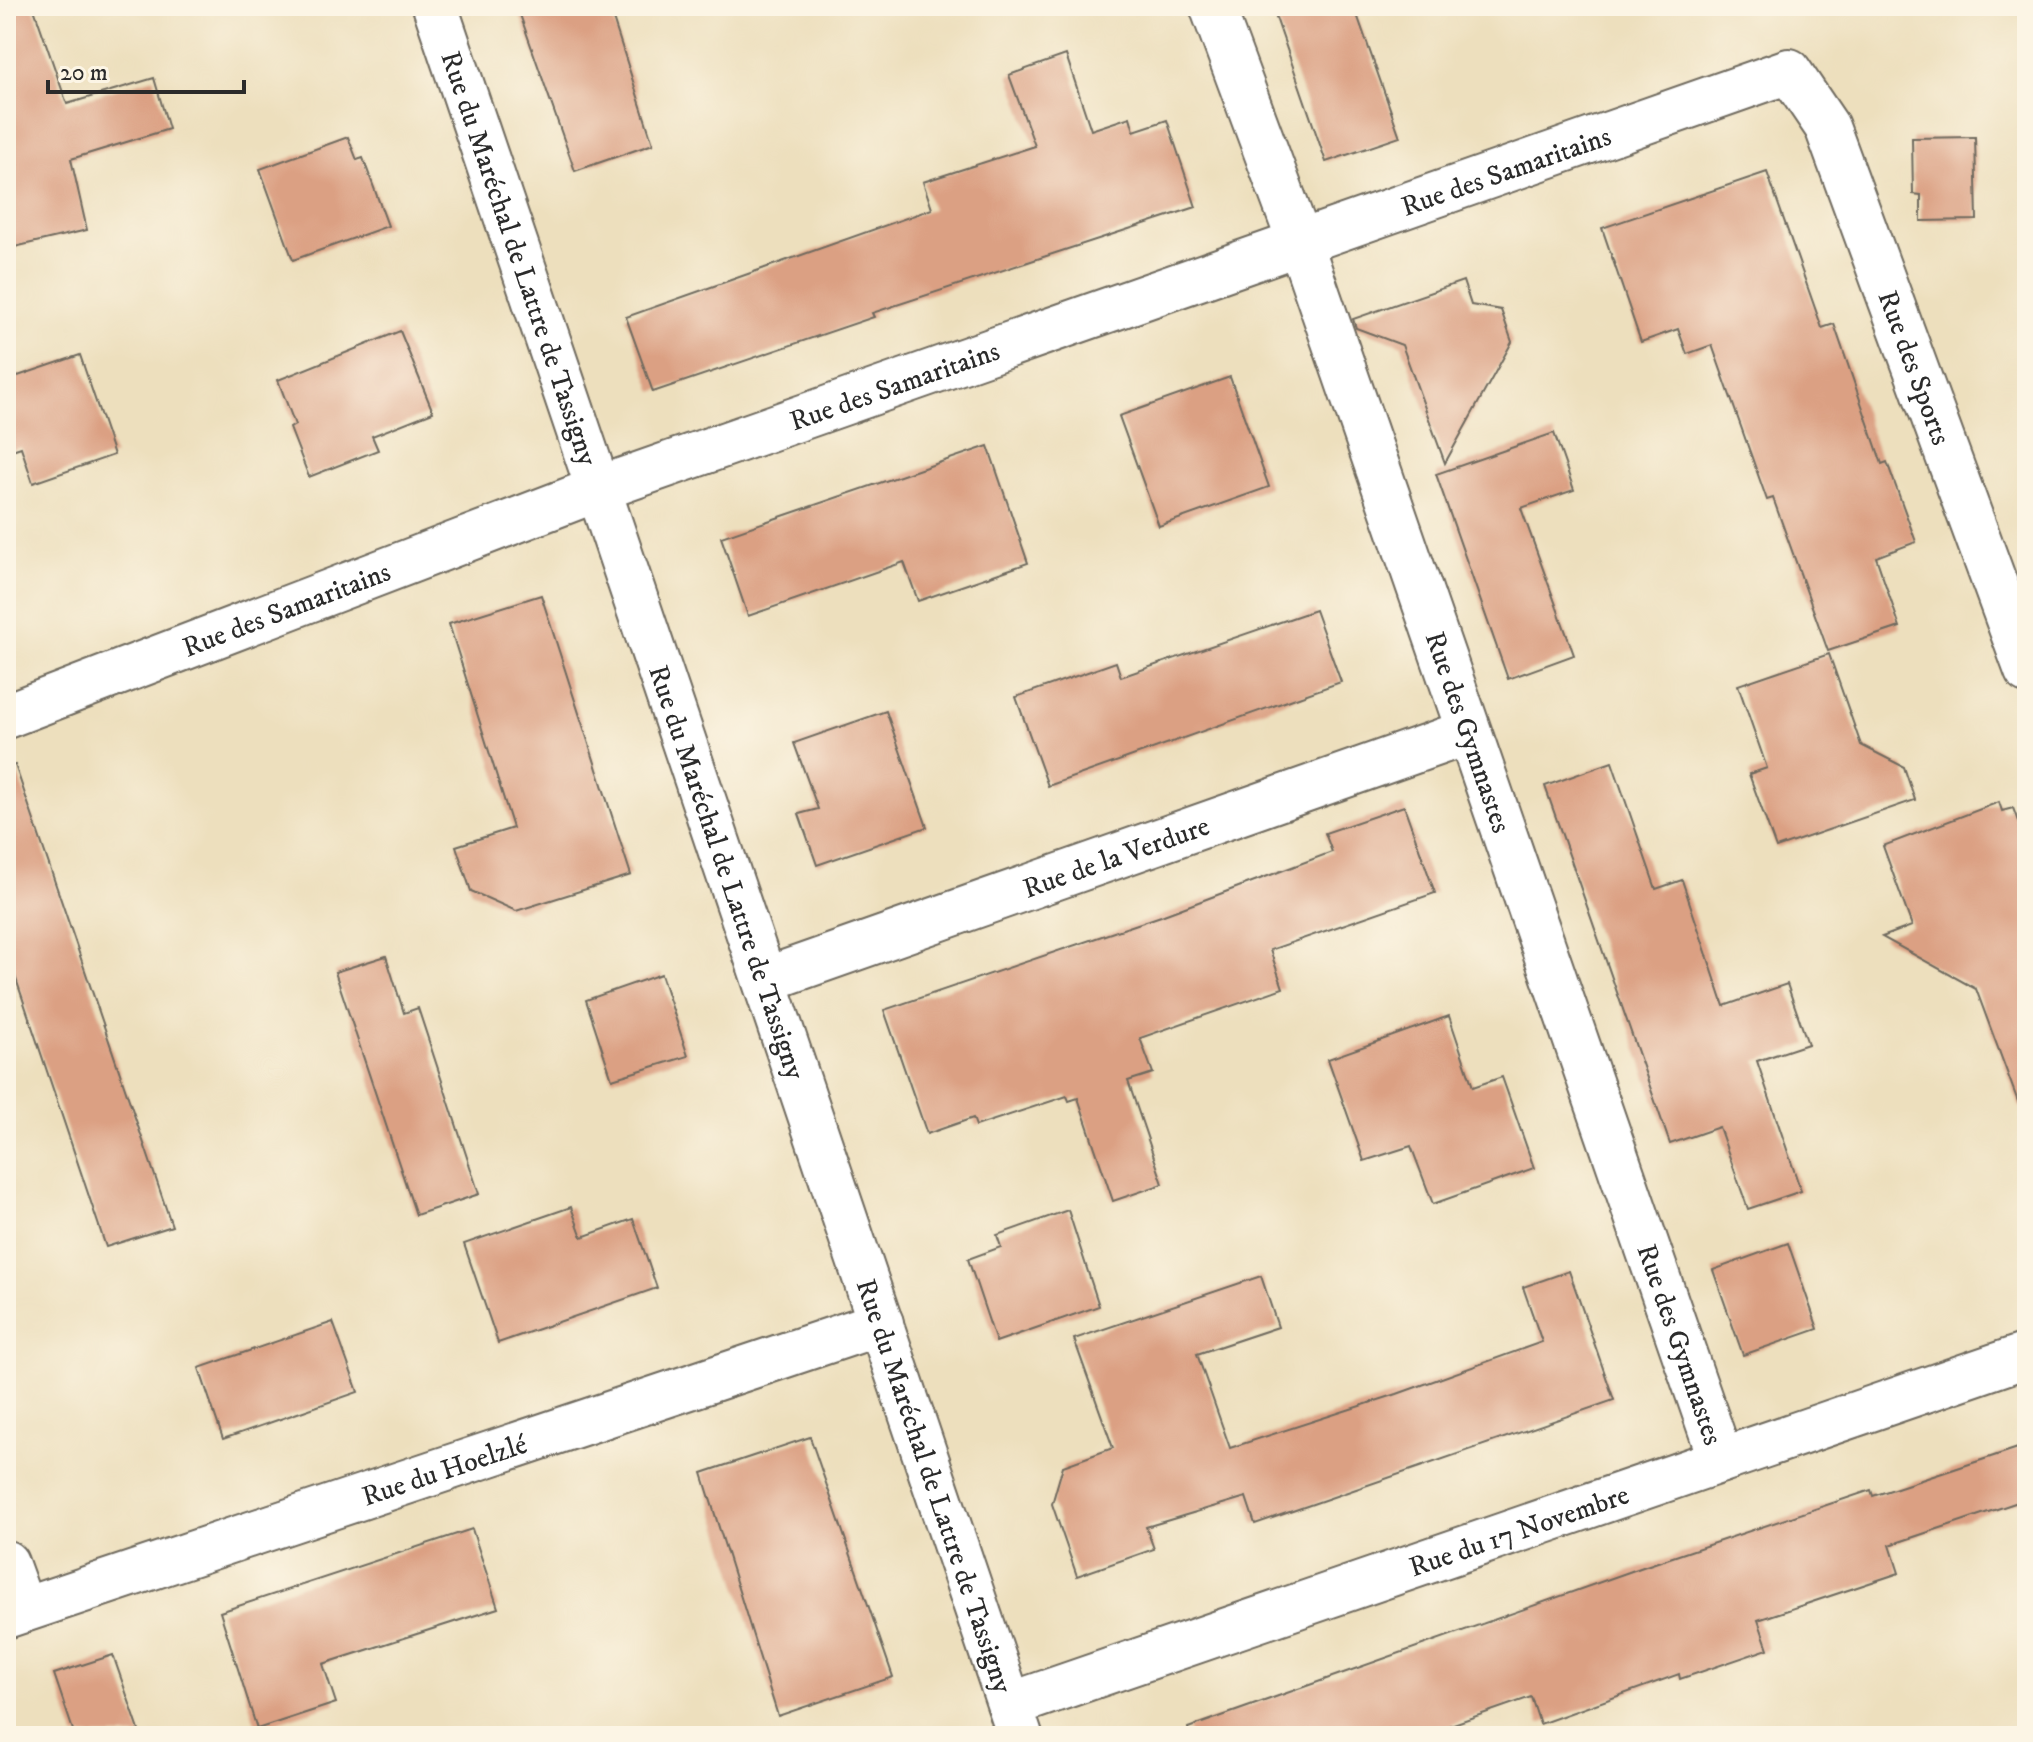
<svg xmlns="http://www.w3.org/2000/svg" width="2033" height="1742" viewBox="0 0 2033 1742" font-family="'IM FELL DW Pica',serif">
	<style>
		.building { fill: #dba083 }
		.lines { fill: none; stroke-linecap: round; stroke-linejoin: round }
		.minor-casing { stroke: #6f6a5e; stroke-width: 48 }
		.minor { stroke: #fff; stroke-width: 44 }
		.labels { text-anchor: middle; stroke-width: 7; stroke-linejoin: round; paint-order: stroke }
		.street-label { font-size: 28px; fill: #2b2b2b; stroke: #fcf5e5 }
	</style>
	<rect width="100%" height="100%" fill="#fcf5e5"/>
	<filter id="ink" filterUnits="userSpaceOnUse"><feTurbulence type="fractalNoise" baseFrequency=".0125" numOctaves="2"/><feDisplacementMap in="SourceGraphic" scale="16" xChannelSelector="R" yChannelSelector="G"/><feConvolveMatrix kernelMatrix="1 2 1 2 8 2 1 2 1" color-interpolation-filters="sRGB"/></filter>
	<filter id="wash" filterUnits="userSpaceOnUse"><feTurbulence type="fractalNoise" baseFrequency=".006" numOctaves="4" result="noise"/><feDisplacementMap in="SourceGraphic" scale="32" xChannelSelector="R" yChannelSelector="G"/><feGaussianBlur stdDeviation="1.8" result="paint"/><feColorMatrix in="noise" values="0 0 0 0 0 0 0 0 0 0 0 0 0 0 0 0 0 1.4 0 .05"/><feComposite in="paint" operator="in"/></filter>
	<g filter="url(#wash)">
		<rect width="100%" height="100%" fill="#eddfbd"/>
		<g id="blocks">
			<g class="building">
				<polygon points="6,6 33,6 67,104 154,78 169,129 71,159 87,230 6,249"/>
				<polygon points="517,6 609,6 653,144 575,171"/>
				<polygon points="1272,6 1354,6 1400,137 1326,162"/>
				<polygon points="1066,55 1091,130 1130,117 1134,131 1167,120 1196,207 872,313 874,317 653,392 626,317 932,209 923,182 1035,146 1009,75"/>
				<polygon points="348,137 357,160 363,158 388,226 293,260 260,169"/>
				<polygon points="1975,137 1977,220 1921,221 1921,195 1913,194 1912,138"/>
				<polygon points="1767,172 1822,328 1834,324 1882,464 1887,462 1916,542 1876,557 1900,627 1828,651 1773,498 1767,500 1712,345 1687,354 1678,329 1641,342 1602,228"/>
				<polygon points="1463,281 1471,305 1501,310 1512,342 1445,463 1402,345 1356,328 1353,319"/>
				<polygon points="400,331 433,412 372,436 378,450 309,477 290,428 295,425 278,380"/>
				<polygon points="80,355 114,455 33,483 21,447 6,452 6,380"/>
				<polygon points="1230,377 1269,487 1159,526 1119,416"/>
				<polygon points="1554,433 1574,490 1521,508 1574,655 1508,679 1436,474"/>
				<polygon points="988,446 1028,563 918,601 904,562 748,616 721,537"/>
				<polygon points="541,595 631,875 516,911 471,891 456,846 513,828 449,624"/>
				<polygon points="1315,610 1341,682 1048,786 1016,697 1116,662 1121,677"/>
				<polygon points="1829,654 1861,745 1904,767 1915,800 1776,848 1749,774 1767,768 1738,685"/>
				<polygon points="886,711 927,827 817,865 799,814 818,809 794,743"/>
				<polygon points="1612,762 1656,889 1682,880 1724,1006 1787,984 1808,1044 1757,1061 1801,1191 1748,1209 1719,1127 1670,1144 1545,786"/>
				<polygon points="15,765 172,1226 106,1247 6,949 6,767"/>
				<polygon points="1999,802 2002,811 2013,808 2027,846 2027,1106 2020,1107 1976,989 1882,937 1912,926 1883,846"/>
				<polygon points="1404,806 1435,893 1270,950 1283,988 1140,1038 1153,1073 1128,1081 1163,1184 1113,1201 1078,1098 1069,1101 1067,1096 976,1126 973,1118 927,1134 884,1010 1161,916 1332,852 1325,833"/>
				<polygon points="386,956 404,1013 418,1008 479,1194 416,1215 335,972"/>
				<polygon points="661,974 688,1056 612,1079 586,1000"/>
				<polygon points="1449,1016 1473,1087 1502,1077 1534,1168 1433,1204 1411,1146 1364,1161 1328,1059"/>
				<polygon points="571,1207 582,1237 633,1219 657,1288 498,1343 464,1244"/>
				<polygon points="1068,1210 1099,1306 996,1342 968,1259 1001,1247 997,1235"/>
				<polygon points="1788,1243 1818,1329 1743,1355 1713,1270"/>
				<polygon points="1569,1271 1614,1400 1255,1524 1246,1497 1146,1527 1154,1549 1077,1576 1052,1504 1063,1466 1113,1448 1074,1339 1261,1276 1278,1327 1197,1354 1230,1448 1397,1394 1542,1342 1523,1287"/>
				<polygon points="333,1322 358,1392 223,1439 199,1368"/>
				<polygon points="810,1437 893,1677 778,1716 702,1473"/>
				<polygon points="2027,1445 2027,1499 1890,1545 1899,1573 1758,1620 1768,1649 1680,1679 1679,1674 1540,1724 1531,1697 1419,1736 1189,1736 1188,1728 1643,1567 1871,1490 1873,1496"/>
				<polygon points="472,1529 498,1608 323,1664 336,1703 257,1729 220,1612"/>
				<polygon points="113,1655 141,1736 75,1736 54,1674"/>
			</g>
		</g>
	</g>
	<g filter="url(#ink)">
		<use href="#blocks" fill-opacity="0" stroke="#6f6a5e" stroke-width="2"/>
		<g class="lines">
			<defs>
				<g id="minor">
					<path id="s1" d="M435 6 1020 1736"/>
					<path id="s2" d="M1212 6 1300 243 1721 1460"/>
					<path id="s3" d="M6 716 598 489 1789 71 1827 127 2027 671"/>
					<path id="s4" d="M765 980 1468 732"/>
					<polyline points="6,1563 23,1610"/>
					<path id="s5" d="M6 1616 881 1323"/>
					<path id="s6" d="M1010 1705 2027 1355"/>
				</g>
			</defs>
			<use href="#minor" class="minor-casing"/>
			<use href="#minor" class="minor"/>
		</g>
	</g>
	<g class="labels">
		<g class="street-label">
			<text dy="10" stroke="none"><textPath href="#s3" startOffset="1596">Rue des Samaritains</textPath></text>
			<text dy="10" stroke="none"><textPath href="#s1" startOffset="266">Rue du Maréchal de Lattre de Tassigny</textPath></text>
			<text dy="10" stroke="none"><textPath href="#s3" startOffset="2220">Rue des Sports</textPath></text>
			<text dy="10" stroke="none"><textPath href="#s3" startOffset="948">Rue des Samaritains</textPath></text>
			<text dy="10" stroke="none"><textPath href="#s3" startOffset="300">Rue des Samaritains</textPath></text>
			<text dy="10" stroke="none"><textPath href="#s2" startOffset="770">Rue des Gymnastes</textPath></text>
			<text dy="10" stroke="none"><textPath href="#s4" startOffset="372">Rue de la Verdure</textPath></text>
			<text dy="10" stroke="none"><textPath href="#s1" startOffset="914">Rue du Maréchal de Lattre de Tassigny</textPath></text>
			<text dy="10" stroke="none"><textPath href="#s2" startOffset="1418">Rue des Gymnastes</textPath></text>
			<text dy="10" stroke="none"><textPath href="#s5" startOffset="462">Rue du Hoelzlé</textPath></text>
			<text dy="10" stroke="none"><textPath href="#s1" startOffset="1562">Rue du Maréchal de Lattre de Tassigny</textPath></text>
			<text dy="10" stroke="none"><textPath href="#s6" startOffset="538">Rue du 17 Novembre</textPath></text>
		</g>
	</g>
	<rect width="2033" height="1742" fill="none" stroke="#fcf5e5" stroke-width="32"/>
	<path d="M48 80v12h196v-12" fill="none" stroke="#2b2b2b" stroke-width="4"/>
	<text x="60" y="80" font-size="24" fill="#2b2b2b" stroke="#fcf5e5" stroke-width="6" paint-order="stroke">20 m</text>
</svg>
